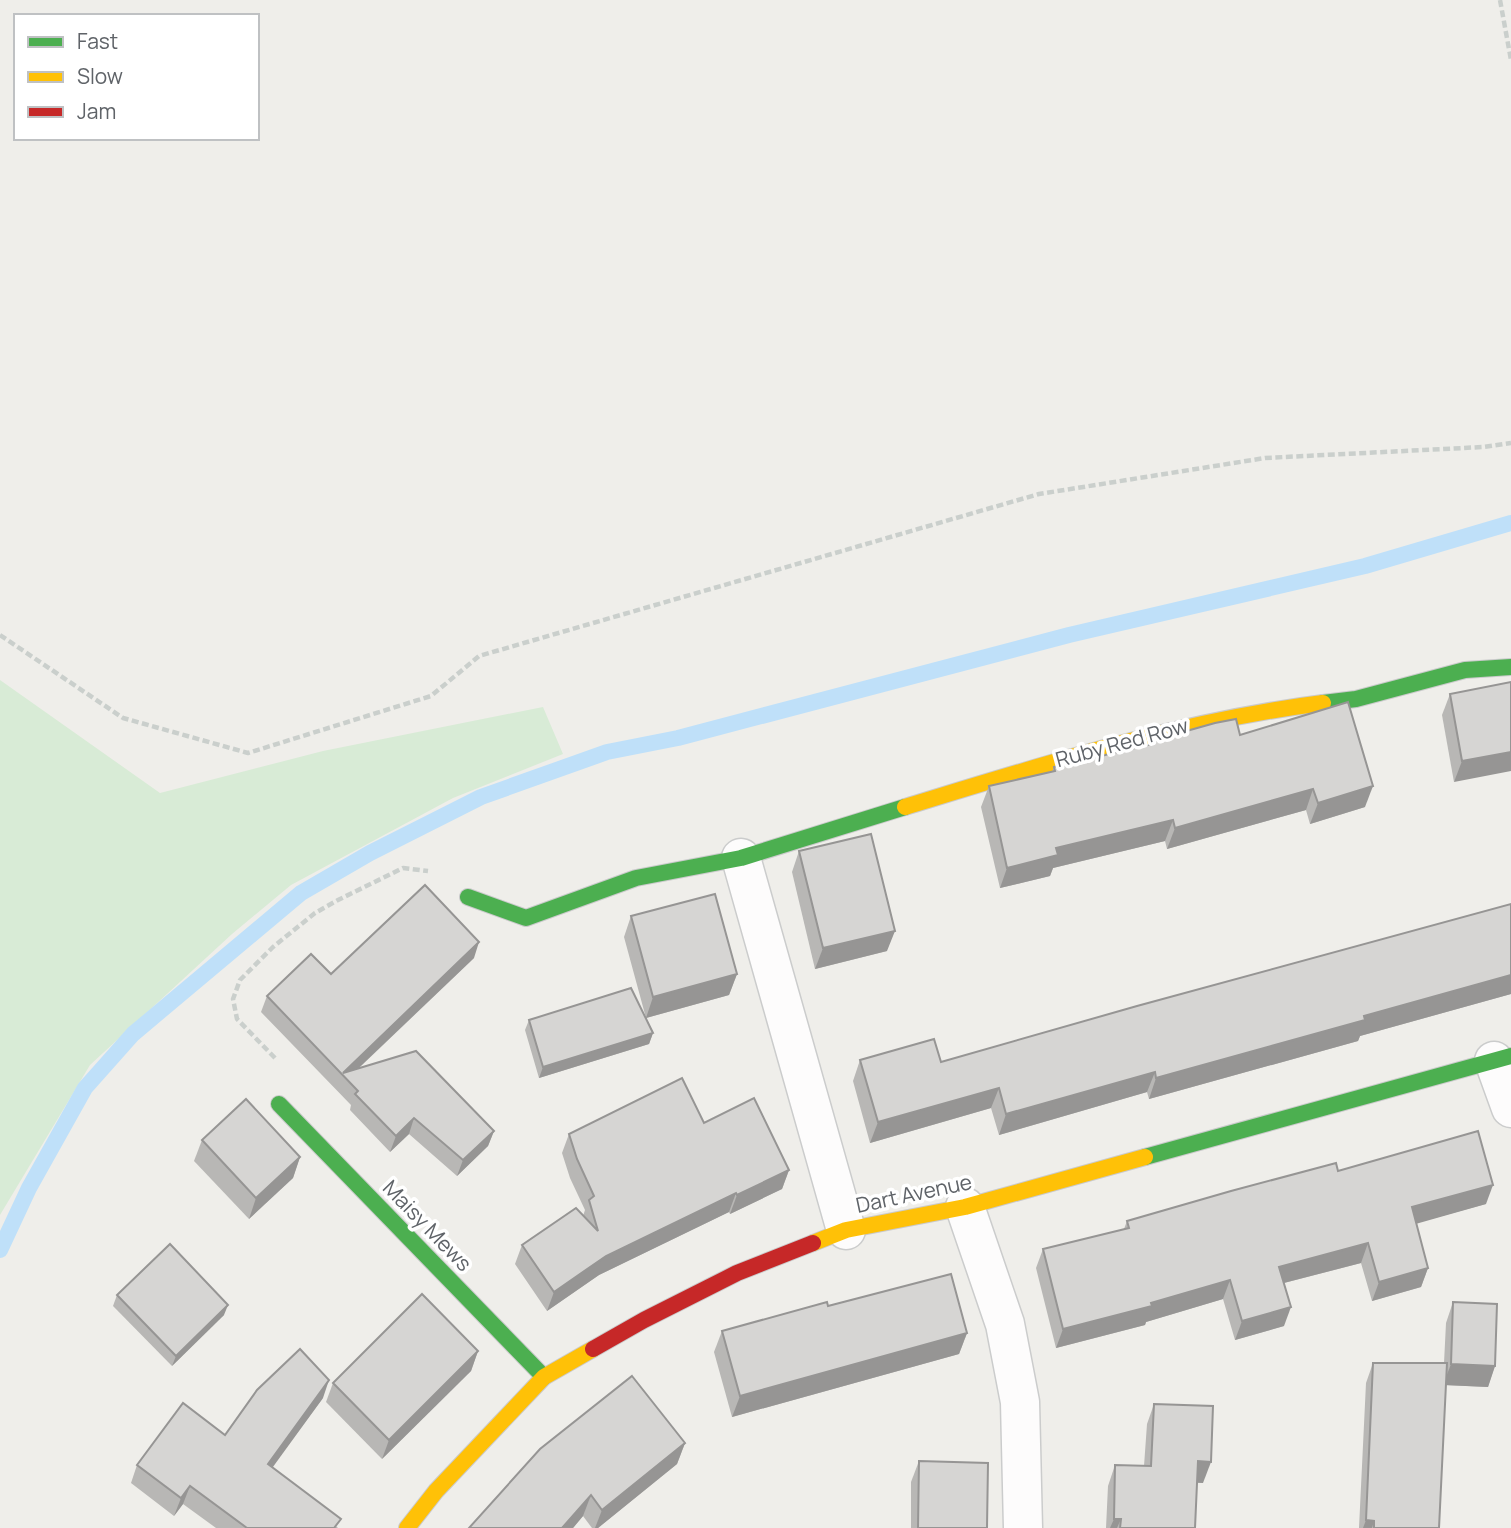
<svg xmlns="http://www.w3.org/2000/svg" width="1511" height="1528" viewBox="0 0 1511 1528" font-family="Manrope,sans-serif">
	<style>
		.green { fill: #d8ebd6 }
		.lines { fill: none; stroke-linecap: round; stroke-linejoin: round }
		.stream { stroke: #bfe0f9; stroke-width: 16 }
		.street-casing { stroke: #cbcccc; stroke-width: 41 }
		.fast-casing { stroke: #cacacb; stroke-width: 18 }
		.slow-casing { stroke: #cacacb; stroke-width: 18 }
		.jam-casing { stroke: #cacacb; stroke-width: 18 }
		.path { stroke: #cacfcc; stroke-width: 4.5; stroke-dasharray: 7 3.5; stroke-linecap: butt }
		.street { stroke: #fdfcfc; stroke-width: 38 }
		.fast { stroke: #4caf50; stroke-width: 16 }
		.slow { stroke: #ffc107; stroke-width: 16 }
		.jam { stroke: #c62828; stroke-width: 16 }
		.wall { fill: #b8b7b5 }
		.shaded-wall { fill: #969594 }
		.building { fill: #d6d5d3; stroke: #969594; stroke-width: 2 }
		.labels { text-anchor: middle; stroke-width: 7; stroke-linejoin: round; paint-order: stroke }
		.street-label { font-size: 21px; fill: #5f6368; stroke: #fff }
	</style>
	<rect width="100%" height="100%" fill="#efeeea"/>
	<polygon class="green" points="0,680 160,793 323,751 543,707 563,754 453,798 291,885 232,934 90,1065 0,1215"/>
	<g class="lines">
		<polyline class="stream" points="0,1250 29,1188 85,1088 133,1034 301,893 370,853 481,797 607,752 678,738 1069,635 1365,566 1511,523"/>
		<defs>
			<g id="street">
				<polyline points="741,858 846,1230"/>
				<polyline points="1494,1061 1511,1108"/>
				<polyline points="965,1207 1005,1324 1020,1402 1023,1528"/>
			</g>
			<g id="fast">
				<polyline points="1323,703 1356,699 1465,670 1511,667"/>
				<polyline points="468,897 526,918 636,878 741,858 905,807"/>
				<polyline points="279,1104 544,1377"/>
				<polyline points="1145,1157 1511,1056"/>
			</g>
			<g id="slow">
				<path d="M905 807C1042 765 1179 721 1323 703"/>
				<polyline points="813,1243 846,1230 965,1207 1145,1157"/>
				<polyline points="407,1528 436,1491 544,1377 593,1349"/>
			</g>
			<polyline id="jam" points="593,1349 644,1320 737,1273 813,1243"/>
		</defs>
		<use href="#street" class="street-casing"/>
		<use href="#fast" class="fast-casing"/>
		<use href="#slow" class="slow-casing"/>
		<use href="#jam" class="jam-casing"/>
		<g class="path">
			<polyline points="1500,0 1511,60"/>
			<polyline points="0,635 123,718 248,753 431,696 479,656 1039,494 1265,458 1483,447 1511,443"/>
			<polyline points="275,1058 237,1019 233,999 240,980 273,947 315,913 338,900 403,868 428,871"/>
		</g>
		<use href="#street" class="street"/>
		<use href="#fast" class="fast"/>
		<use href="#slow" class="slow"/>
		<use href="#jam" class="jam"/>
	</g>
	<g class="wall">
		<polygon points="1511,682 1454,782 1442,715 1450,694"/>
		<polygon points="1240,735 1365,807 1310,824 1306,810 1167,849 1165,841 1053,868 1050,876 1000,888 981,807 989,786 1052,772 1054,767 1149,745 1151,741"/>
		<polygon points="799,851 887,951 815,969 792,872"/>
		<polygon points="1511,904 1511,994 1360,1036 1358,1041 1149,1099 1147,1092 999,1135 991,1108 870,1143 853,1081 860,1060 941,1062"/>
		<polygon points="631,916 737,974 729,995 646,1018 653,1033 649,1044 539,1078 525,1030 529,1020 646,1018 624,937"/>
		<polygon points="474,958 359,1068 494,1131 488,1146 457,1176 409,1134 390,1152 350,1110 351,1105 261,1012 267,996 331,974"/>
		<polygon points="704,1123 789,1170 782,1189 730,1214 729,1212 599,1275 547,1311 515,1264 522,1245 583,1216 585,1210 570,1178 562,1153 569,1134"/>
		<polygon points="202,1140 300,1157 293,1178 249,1219 194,1161"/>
		<polygon points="1338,1171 1486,1204 1416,1223 1428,1268 1421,1287 1372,1301 1361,1263 1284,1283 1284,1326 1235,1340 1223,1299 1146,1322 1145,1325 1056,1348 1036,1268 1043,1249 1124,1229 1127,1221"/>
		<polygon points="117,1295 224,1315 172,1366 113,1306"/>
		<polygon points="1453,1302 1495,1366 1488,1387 1446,1385 1439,1528 1359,1528 1366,1383 1373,1363 1444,1363 1446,1323"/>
		<polygon points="722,1331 967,1333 959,1354 732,1417 714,1352"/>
		<polygon points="478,1351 471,1371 382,1459 326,1402 333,1383"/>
		<polygon points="323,1398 272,1467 338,1528 216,1528 183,1504 174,1516 131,1483 137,1465 225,1435"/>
		<polygon points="1154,1404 1203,1483 1197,1483 1195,1528 1106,1528 1108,1486 1115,1465 1144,1466 1147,1424"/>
		<polygon points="685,1443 677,1464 598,1528 592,1528 583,1516 573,1528 469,1528"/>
		<polygon points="919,1461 987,1528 911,1528 911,1482"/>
	</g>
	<g class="shaded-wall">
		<polygon points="1511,752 1511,771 1454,782 1462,761"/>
		<polygon points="1373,786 1365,807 1310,824 1318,803"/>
		<polygon points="1313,789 1306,810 1167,849 1175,828"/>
		<polygon points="1173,820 1165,841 1053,868 1050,876 1000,888 1007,868 1056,848"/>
		<polygon points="895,931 887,951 815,969 823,948"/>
		<polygon points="479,942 474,958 347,1079 343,1073"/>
		<polygon points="737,974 729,995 646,1018 653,997"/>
		<polygon points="1511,975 1511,994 1360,1036 1358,1041 1149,1099 1156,1078 1364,1016"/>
		<polygon points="653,1033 649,1044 539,1078 543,1067"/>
		<polygon points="1155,1072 1147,1092 999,1135 1006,1114"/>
		<polygon points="999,1088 991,1108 870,1143 878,1122"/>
		<polygon points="414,1118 409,1134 390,1152 396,1136"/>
		<polygon points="494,1131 488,1146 457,1176 463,1160"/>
		<polygon points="300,1157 293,1178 249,1219 256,1198"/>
		<polygon points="789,1170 782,1189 730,1214 737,1195"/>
		<polygon points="1493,1185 1486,1204 1405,1227 1412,1207"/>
		<polygon points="736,1193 729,1212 599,1275 547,1311 554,1292 606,1256"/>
		<polygon points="1368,1243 1361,1263 1272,1286 1279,1267"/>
		<polygon points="1428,1268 1421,1287 1372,1301 1379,1282"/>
		<polygon points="1230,1280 1223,1299 1146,1322 1145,1325 1056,1348 1063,1329"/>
		<polygon points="228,1305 224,1315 172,1366 176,1356"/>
		<polygon points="1291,1307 1284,1326 1235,1340 1242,1321"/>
		<polygon points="967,1333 959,1354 732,1417 740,1396"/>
		<polygon points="478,1351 471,1371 382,1459 389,1440"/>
		<polygon points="1451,1364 1495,1366 1488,1387 1443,1385"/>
		<polygon points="329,1380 323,1398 262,1482 268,1464"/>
		<polygon points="685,1443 677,1464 598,1528 595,1528 602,1510"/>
		<polygon points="1198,1461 1211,1462 1203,1483 1190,1482"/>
		<polygon points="190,1486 183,1504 174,1516 181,1498"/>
		<polygon points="591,1495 583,1516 573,1528 562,1528"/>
		<polygon points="1114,1519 1121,1519 1117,1528 1110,1528"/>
		<polygon points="1366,1520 1374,1521 1372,1528 1363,1528"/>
	</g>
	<g class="building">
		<polygon points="1511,682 1511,752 1462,761 1450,694"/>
		<polygon points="1348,702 1373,786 1318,803 1313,789 1175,828 1173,820 1056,848 1058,855 1007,868 989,786 1055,771 1054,767 1152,744 1151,741 1215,723 1236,719 1240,735"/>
		<polygon points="871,834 895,931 823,948 799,851"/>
		<polygon points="425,885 479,942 343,1073 416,1051 494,1131 463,1160 414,1118 396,1136 355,1094 358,1091 267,996 311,954 331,974"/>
		<polygon points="715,894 737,974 653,997 631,916"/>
		<polygon points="1511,904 1511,975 1364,1016 1365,1020 1156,1078 1155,1072 1006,1114 999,1088 878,1122 860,1060 934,1039 941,1062 1137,1006"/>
		<polygon points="631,988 653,1033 543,1067 529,1020"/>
		<polygon points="682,1078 704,1123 754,1098 789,1170 737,1195 736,1193 606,1256 554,1292 522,1245 576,1208 598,1231 589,1200 594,1196 577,1159 569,1134"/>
		<polygon points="246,1099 300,1157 256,1198 202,1140"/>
		<polygon points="1478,1131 1493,1185 1412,1207 1428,1268 1379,1282 1368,1243 1279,1267 1291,1307 1242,1321 1230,1280 1151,1303 1152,1306 1063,1329 1043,1249 1129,1228 1127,1221 1231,1191 1336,1163 1338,1171"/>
		<polygon points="170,1244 228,1305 176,1356 117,1295"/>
		<polygon points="951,1274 967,1333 740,1396 722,1331 827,1302 828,1306"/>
		<polygon points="422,1294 478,1351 389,1440 333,1383"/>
		<polygon points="1453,1302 1497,1304 1495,1366 1451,1364"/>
		<polygon points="300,1349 329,1380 268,1464 341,1519 334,1528 247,1528 190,1486 181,1498 137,1465 183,1403 225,1435 257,1390"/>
		<polygon points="1373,1363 1447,1363 1439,1528 1374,1528 1374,1521 1366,1520"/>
		<polygon points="632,1376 685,1443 602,1510 591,1495 562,1528 469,1528 540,1449"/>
		<polygon points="1154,1404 1213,1406 1211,1462 1198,1461 1195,1528 1120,1528 1121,1519 1114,1519 1115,1465 1151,1466"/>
		<polygon points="919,1461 988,1463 987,1528 918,1528"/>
	</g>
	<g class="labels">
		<g class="street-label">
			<text transform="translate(1122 743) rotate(-15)" y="7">Ruby Red Row</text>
			<text transform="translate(914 1194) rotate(-12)" y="7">Dart Avenue</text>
			<text transform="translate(427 1226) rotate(46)" y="7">Maisy Mews</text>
		</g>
	</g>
	<rect x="14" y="14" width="245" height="126" fill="#ffffff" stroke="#bfc1c3" stroke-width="2"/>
	<rect x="28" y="37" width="35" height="10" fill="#4caf50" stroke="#bfc1c3" stroke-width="2"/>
	<text x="77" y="49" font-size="21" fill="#5f6368">Fast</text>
	<rect x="28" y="72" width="35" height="10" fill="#ffc107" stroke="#bfc1c3" stroke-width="2"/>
	<text x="77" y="84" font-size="21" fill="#5f6368">Slow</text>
	<rect x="28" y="107" width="35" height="10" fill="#c62828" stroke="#bfc1c3" stroke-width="2"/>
	<text x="77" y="119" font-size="21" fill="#5f6368">Jam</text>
</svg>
